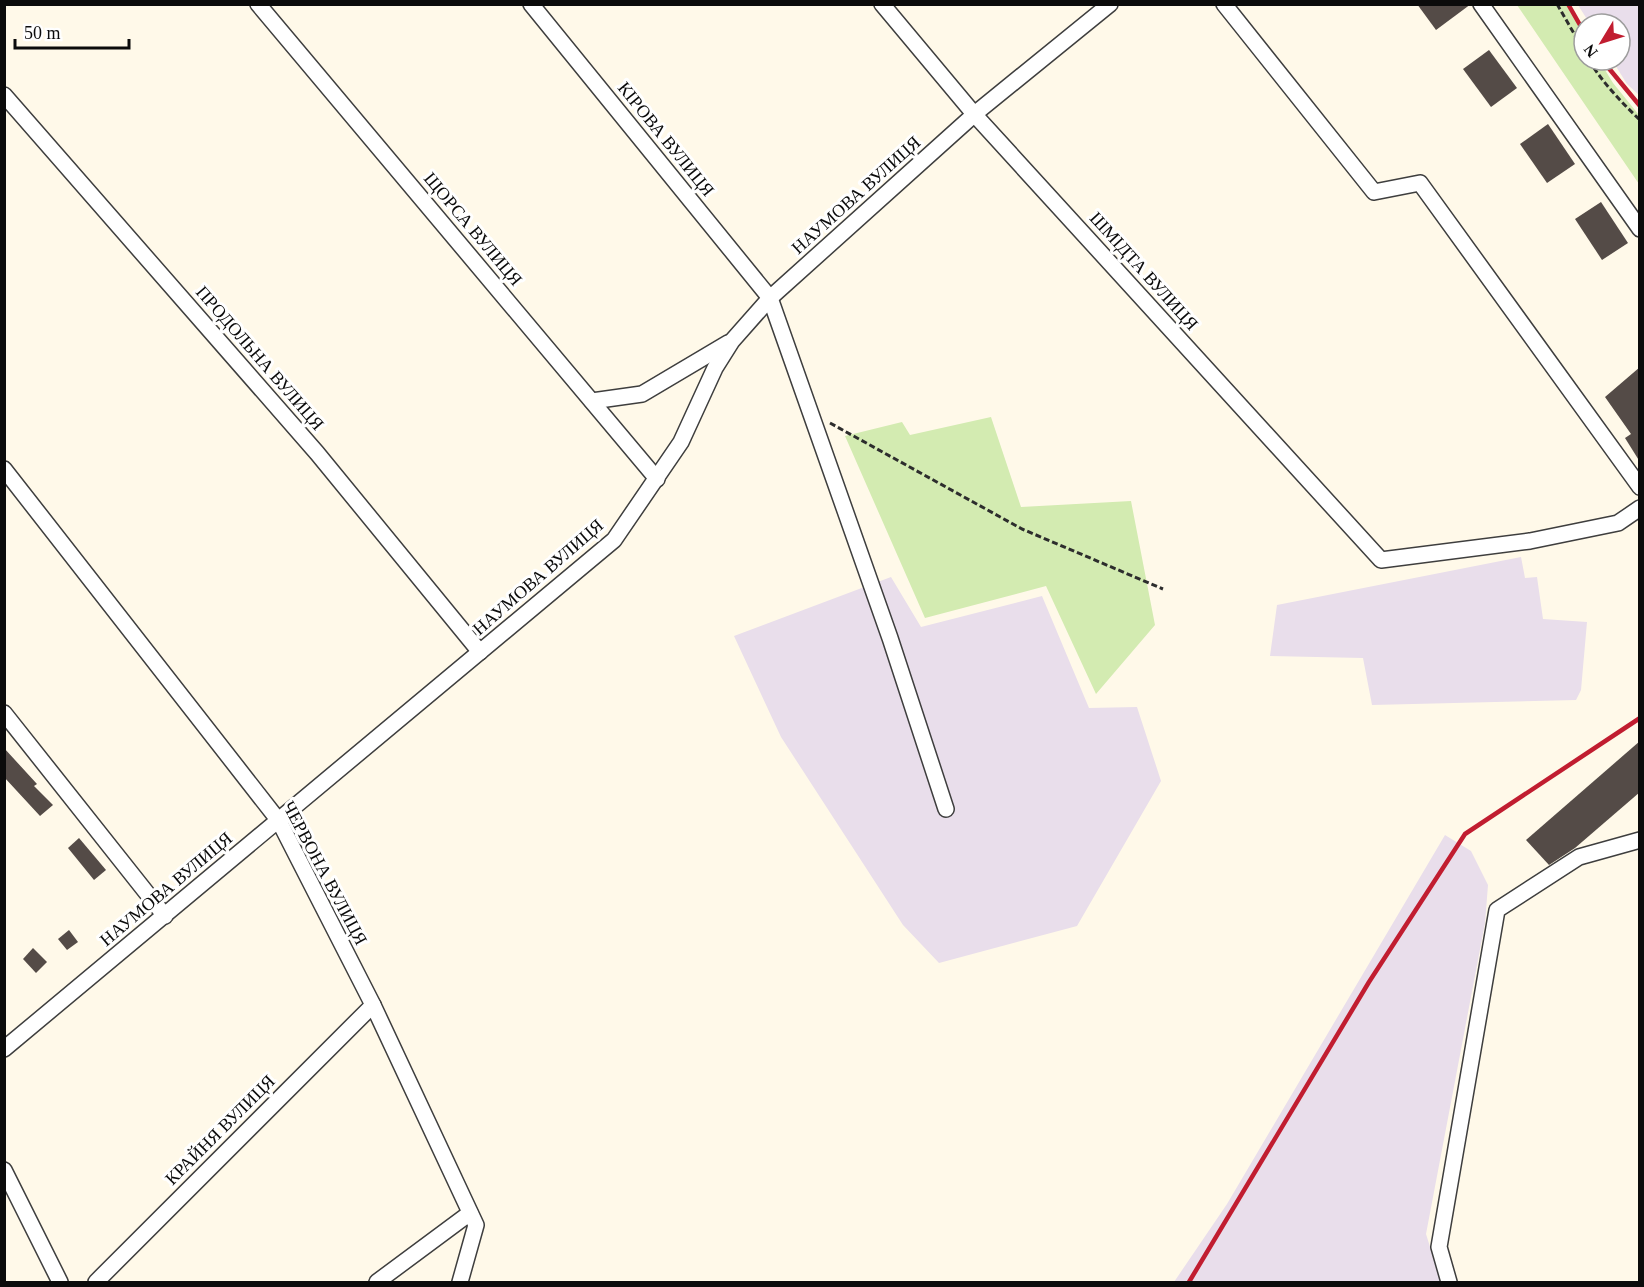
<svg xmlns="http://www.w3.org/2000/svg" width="1644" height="1287" viewBox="0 0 1644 1287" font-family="'Times New Roman',serif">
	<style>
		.industrial { fill: #e9deeb }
		.green { fill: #d3ebb1 }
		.building { fill: #544b47 }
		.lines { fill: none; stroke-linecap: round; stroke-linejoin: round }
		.minor-casing { stroke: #3e3e3e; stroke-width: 18 }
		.path { stroke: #2d2d2d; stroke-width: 3; stroke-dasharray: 6 3; stroke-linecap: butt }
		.minor { stroke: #fff; stroke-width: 15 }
		.rail { stroke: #c11d30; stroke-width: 4.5 }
		.labels { text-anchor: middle; stroke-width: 6; stroke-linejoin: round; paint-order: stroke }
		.street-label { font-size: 18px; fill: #0b0b0b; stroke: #fff }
	</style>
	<rect width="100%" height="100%" fill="#fff9e9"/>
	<g class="industrial">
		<polygon points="1578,5 1639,5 1639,95 1627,84 1612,60 1620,60 1620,24 1590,24"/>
		<polygon points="1521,557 1525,578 1537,577 1543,619 1587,622 1581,690 1576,700 1372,705 1363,658 1270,656 1277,605"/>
		<polygon points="891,577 921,627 1042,596 1089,708 1137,707 1161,781 1077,926 939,963 903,925 781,737 734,636"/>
		<polygon points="1445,835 1471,851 1488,885 1485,923 1426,1234 1441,1282 1174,1282 1227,1204"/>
	</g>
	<g class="green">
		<polygon points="1517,5 1568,5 1584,33 1584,60 1599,60 1613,83 1639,115 1639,184"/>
		<polygon points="991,417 1021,507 1131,501 1155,625 1096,694 1046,586 925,618 845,436 902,422 910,435"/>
	</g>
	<g class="building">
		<polygon points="1417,4 1471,4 1436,30"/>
		<polygon points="1489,50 1517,88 1491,107 1463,69"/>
		<polygon points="1548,124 1575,164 1547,183 1520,144"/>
		<polygon points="1601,202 1628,243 1602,260 1575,219"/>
		<polygon points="1640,367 1640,462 1625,438 1631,434 1605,397"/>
		<polygon points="1640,741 1640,792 1575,848 1549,865 1526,840"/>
		<polygon points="4,748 37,784 34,786 53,805 40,816 4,777"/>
		<polygon points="79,838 106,870 94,880 68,848"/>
		<polygon points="69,930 78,942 67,950 58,939"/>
		<polygon points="33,948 47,962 36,973 23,959"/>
	</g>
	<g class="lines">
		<defs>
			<g id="minor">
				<polyline points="258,4 657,479"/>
				<polyline points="531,4 770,298 890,638 946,809"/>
				<polyline points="882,4 974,114 1381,560 1530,541 1618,523 1640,508"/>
				<polyline points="1224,4 1374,192 1420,183 1640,487"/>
				<polyline points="1481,4 1640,229"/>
				<polyline points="4,95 317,453 480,652"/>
				<polyline points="592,401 642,394 728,343"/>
				<polyline points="4,469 279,821 373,1005 476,1225 460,1282"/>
				<polyline points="4,713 165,916"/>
				<polyline points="4,1049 614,540 681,442 715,368 732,341 770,298 977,112 1110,4"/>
				<polyline points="4,1170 60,1282"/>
				<polyline points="96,1282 373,1005"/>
				<polyline points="377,1282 470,1213"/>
				<polyline points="1449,1282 1439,1247 1497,910 1579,857 1640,840"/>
			</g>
		</defs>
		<use href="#minor" class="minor-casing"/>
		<g class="path">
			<polyline points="1557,4 1584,51"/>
			<path d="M1589 60C1602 82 1621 102 1640 120"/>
			<polyline points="830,423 1022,529 1163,589"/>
		</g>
		<use href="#minor" class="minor"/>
		<g class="rail">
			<polyline points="1568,4 1584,32"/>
			<polyline points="1602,60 1640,106"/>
			<polyline points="1189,1282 1369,982 1465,834 1640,718"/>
		</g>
	</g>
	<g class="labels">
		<g class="street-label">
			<text transform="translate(666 139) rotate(51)" y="6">КІРОВА ВУЛИЦЯ</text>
			<text transform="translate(856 195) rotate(-42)" y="6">НАУМОВА ВУЛИЦЯ</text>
			<text transform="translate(473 229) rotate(50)" y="6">ЩОРСА ВУЛИЦЯ</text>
			<text transform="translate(1144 271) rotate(48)" y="6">ШМІДТА ВУЛИЦЯ</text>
			<text transform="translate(260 358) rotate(49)" y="6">ПРОДОЛЬНА ВУЛИЦЯ</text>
			<text transform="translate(538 577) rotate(-41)" y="6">НАУМОВА ВУЛИЦЯ</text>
			<text transform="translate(325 873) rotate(62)" y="6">ЧЕРВОНА ВУЛИЦЯ</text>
			<text transform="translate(166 889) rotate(-40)" y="6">НАУМОВА ВУЛИЦЯ</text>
			<text transform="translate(220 1130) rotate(-45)" y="6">КРАЙНЯ ВУЛИЦЯ</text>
		</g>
	</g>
	<rect width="1644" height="1287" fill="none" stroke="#0b0b0b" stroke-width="12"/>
	<g transform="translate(1602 42) rotate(232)"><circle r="28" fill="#ffffff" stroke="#9d9d9d" stroke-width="1.5"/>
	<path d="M0-4.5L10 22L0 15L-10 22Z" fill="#c11d30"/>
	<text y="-9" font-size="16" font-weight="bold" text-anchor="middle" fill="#0b0b0b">N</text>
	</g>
	<path d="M15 39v9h114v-9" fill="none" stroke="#0b0b0b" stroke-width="3"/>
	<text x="24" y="39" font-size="18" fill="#0b0b0b" stroke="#ffffff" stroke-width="4.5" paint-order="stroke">50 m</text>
</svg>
